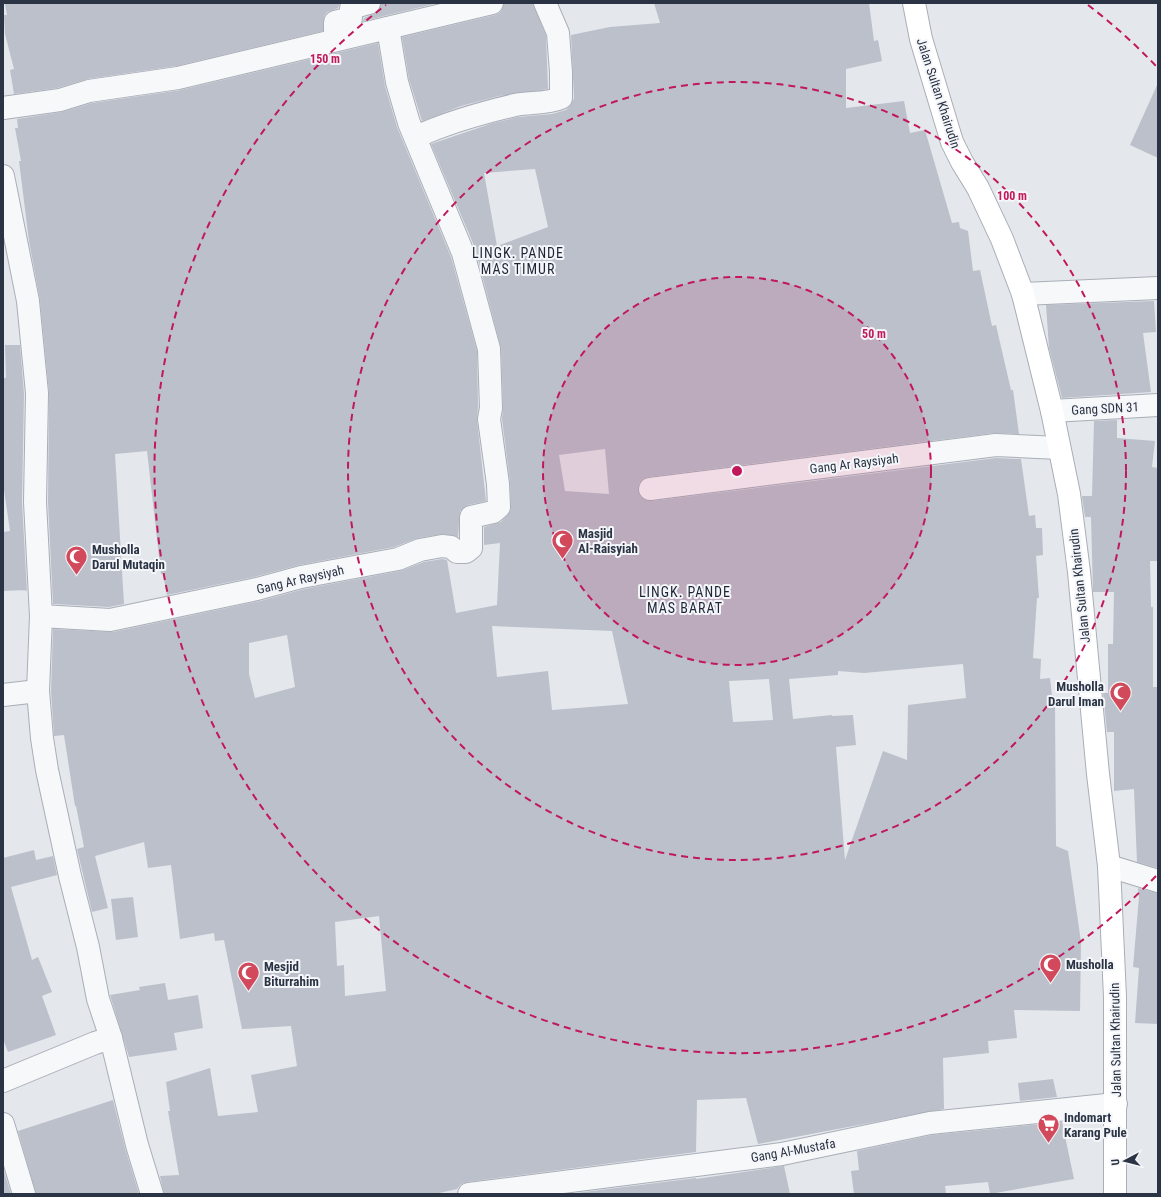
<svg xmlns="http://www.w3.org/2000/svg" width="1161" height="1197" viewBox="0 0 1161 1197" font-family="'Roboto Condensed',sans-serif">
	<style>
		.building { fill: #bbc0ca; fill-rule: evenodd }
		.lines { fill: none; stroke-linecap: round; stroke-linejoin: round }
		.street-casing { stroke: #a9aeb7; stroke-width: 24 }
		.secondary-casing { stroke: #a9aeb7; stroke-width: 24 }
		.street { stroke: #f7f8fa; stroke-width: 22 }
		.secondary { stroke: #fff; stroke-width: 22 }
		.ring { fill: none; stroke: #c2185b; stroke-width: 2; stroke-dasharray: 7 5 }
		.labels { text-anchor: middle; stroke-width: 4; stroke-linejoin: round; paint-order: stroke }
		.street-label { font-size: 13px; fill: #2b3445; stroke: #f4f6f9 }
		.poi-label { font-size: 13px; font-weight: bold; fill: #2b3445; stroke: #f4f6f9; text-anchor: start }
		.neighbourhood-label { font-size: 14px; letter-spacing: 1px; fill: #1d2536; stroke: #f4f6f9 }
		.centre { fill: #c2185b; stroke: #f4f6f9; stroke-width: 2 }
		.ring-label { font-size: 12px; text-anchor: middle; font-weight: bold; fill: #c2185b; stroke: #f4f6f9; stroke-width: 4; stroke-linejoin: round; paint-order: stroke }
	</style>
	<rect width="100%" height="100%" fill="#e4e7ec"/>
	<g class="building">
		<polygon points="17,3 340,3 338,8 327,12 324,16 323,31 176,66 87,79 57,88 14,94 10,70 14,69 5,34 4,15 7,15 5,4"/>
		<polygon points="386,3 438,3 363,21 364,18 378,12 381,4"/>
		<polygon points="504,3 533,3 546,36 548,89 499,96 461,106 422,121 409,79 402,37 495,15 501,12"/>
		<path d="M654 3H869L874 41 878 40 882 61 846 69V108L904 101 910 133 925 130 952 223 959 222 960 228 968 231 973 271 980 270 992 326 996 325 1011 390H1013L1019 434 994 433 648 477 643 479 639 484 638 490 640 496 645 500 652 501 996 458 1021 459 1029 516 1035 515 1036 528H1042L1043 555 1036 556 1039 598H1037L1033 658 1041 659 1040 679 1050 678 1053 705H1055L1056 846 1068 851 1081 942 1080 1011 1014 1010 1017 1038 988 1041 989 1053 943 1058 944 1109 758 1144 746 1098 697 1100 696 1152 467 1182 461 1184 457 1189 435 1194H164L160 1176 179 1175 168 1111H170L166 1082 210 1068 218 1116 258 1112 251 1075 297 1066 291 1026 242 1029 224 940 215 941 214 933 180 939 171 865 148 868 144 842 95 856 108 908 92 912 77 849 84 847 76 806H75L64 735 54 736 51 691 53 629 113 632 260 601 304 589 400 571 424 562 442 559 447 560 456 613 497 605 500 543 484 545V527L501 522 510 512 511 507 510 482 502 419 503 408 501 348 475 248 431 144 493 123 518 117 552 114 566 110 571 105 574 98 571 35 610 27 660 23ZM535 169 548 227 497 246 484 173ZM605 449 609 494 565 491 559 455ZM492 626 612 631 628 704 552 710 548 671 497 677ZM287 635 295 687 255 698 249 674V643ZM963 664 966 698 908 705 907 760 883 751 845 860 836 747 856 745 853 715 832 716V715L793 719 789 679 838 675V671L864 673ZM769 679 773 720 733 722 729 681ZM379 916 386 991 345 996 344 965 337 966 335 922Z"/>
		<polygon points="378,43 385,86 397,127 451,257 477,351 478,407 477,420 486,501 468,505 460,511 458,537 443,534 418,538 394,547 299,565 254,577 167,595 163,574 161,574 147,451 115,454 124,604 109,607 53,604 48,502 49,392 40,300 29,241 19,161 21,161 15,128 18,128 17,119 62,112 92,103 181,90"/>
		<polygon points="1158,83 1158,158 1130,145"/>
		<polygon points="1154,301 1156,332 1143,333 1151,392 1062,398 1049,348 1046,305"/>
		<polygon points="5,345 20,345 24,394 22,502 27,592 27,590 3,591 3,532 10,531 3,483 3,378 6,378"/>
		<polygon points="1117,420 1117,438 1155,441 1152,467 1158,468 1158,561 1150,561 1151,607 1153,607 1153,687 1158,687 1158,868 1137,862 1134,789 1114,791 1114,732 1107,732 1103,693 1108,693 1108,644 1113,644 1114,592 1093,592 1091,517 1085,517 1082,497 1082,496 1092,496 1094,421"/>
		<polygon points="34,850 36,860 53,856 57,875 11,887 32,960 38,957 52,992 42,996 56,1035 8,1052 3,1039 3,858"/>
		<polygon points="1138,888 1158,893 1158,1024 1135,1023 1139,968 1133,967 1139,897"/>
		<polygon points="133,897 138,937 116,940 111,899"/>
		<polygon points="165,983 168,1000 198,995 203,1028 174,1033 177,1050 129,1057 110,995 140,990 139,987"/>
		<polygon points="1053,1079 1057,1097 1020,1101 1018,1083"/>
		<polygon points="113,1100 125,1148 139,1194 36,1194 18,1131"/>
		<polygon points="1062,1122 1074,1179 990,1194 988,1182 945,1186 946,1194 854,1194 851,1171 859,1170 857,1151 932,1135"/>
		<polygon points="784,1166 790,1194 568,1194 696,1178 696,1179"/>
		<polygon points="3,1168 11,1194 3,1194"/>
	</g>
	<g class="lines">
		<defs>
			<g id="street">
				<polyline points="343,38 341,30 335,30 335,22 351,18 351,8 369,3"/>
				<polyline points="3,108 60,100 89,91 178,78 492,3"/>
				<path d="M416 137C448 122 481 113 515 105 529 102 547 104 561 98V72L558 33 545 3"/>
				<polyline points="3,176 28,301 37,393 35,502 41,616 38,691 42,738 47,770 70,876 88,947 98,999 111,1038 137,1145 152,1194"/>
				<polyline points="1023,294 1158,288"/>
				<polyline points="1052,411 1158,405"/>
				<polyline points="650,489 996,445 1059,448"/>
				<polyline points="41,616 110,620 257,589 301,577 398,559 420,550 442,546 451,547 457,552 466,552 471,548 471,517 493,512 499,507 498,484 489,419 491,408 489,349 463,253 409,123 397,82 388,28"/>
				<polyline points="3,695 38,691"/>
				<polyline points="1109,866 1158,881"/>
				<polyline points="3,1081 95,1043 111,1038"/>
				<polyline points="3,1124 24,1194"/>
				<polyline points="469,1194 782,1154 930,1123 1116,1104"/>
			</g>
			<polyline id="secondary" points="914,3 921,39 952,142 962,162 978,188 1002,239 1023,294 1052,411 1069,494 1079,572 1098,774 1109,866 1115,997 1115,1194"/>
		</defs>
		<use href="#street" class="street-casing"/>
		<use href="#secondary" class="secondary-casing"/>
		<use href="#street" class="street"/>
		<use href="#secondary" class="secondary"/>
	</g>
	<circle cx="737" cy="471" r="194" fill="#c2185b" fill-opacity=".12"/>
	<g class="ring">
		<circle cx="737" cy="471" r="194"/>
		<circle cx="737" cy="471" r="389"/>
		<path d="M1156 876A583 583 0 1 1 386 5M1088 5A583 583 0 0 1 1156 66"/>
	</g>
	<defs>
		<symbol id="mosque-pin" viewBox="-11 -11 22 30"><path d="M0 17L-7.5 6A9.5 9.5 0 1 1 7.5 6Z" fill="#d1495b" stroke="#f4f6f9"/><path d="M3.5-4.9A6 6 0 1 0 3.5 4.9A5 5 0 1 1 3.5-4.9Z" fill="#fff"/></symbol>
		<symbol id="supermarket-pin" viewBox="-11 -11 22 30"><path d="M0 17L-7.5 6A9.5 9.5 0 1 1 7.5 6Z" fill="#d1495b" stroke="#f4f6f9"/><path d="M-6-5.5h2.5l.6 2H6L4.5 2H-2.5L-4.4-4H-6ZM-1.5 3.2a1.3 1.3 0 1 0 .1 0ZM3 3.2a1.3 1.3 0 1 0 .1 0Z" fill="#fff"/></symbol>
	</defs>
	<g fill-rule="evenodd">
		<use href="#mosque-pin" x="550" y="528" width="25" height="34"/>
		<use href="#mosque-pin" x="64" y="544" width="25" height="34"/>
		<use href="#mosque-pin" x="1108" y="680" width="25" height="34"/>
		<use href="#mosque-pin" x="1038" y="952" width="25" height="34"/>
		<use href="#mosque-pin" x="236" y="960" width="25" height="34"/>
		<use href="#supermarket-pin" x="1036" y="1112" width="25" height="34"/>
	</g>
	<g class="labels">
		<g class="street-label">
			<text transform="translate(939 93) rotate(72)" y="5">Jalan Sultan Khairudin</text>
			<text transform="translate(1105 408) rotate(-3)" y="5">Gang SDN 31</text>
			<text transform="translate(854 463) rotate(-7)" y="5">Gang Ar Raysiyah</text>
			<text transform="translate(300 579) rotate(-13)" y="5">Gang Ar Raysiyah</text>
			<text transform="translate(1079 586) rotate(-96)" y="5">Jalan Sultan Khairudin</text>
			<text transform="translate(1115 1040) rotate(-91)" y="5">Jalan Sultan Khairudin</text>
			<text transform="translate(793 1150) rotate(-10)" y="5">Gang Al-Mustafa</text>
		</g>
		<g class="poi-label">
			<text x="578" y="538">Masjid<tspan x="578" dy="15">Al-Raisyiah</tspan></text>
			<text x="92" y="554">Musholla<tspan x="92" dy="15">Darul Mutaqin</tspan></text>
			<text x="1104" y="691" text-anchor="end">Musholla<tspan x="1104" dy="15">Darul Iman</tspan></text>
			<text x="1066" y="969">Musholla</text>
			<text x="264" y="971">Mesjid<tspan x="264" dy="15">Biturrahim</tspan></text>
			<text x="1064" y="1122">Indomart<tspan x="1064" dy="15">Karang Pule</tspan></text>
		</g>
		<g class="neighbourhood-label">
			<text x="518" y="258">LINGK. PANDE<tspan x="518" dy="16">MAS TIMUR</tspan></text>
			<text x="685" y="597">LINGK. PANDE<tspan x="685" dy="16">MAS BARAT</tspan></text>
		</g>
	</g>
	<circle cx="737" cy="471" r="6" class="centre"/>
	<g class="ring-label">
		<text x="325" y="63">150 m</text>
		<text x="1012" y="200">100 m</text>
		<text x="874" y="338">50 m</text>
	</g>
	<rect width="1161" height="1197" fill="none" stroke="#2b3445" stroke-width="8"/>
	<g transform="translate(1125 1161) rotate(263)" stroke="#f4f6f9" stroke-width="3" paint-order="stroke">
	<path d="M0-3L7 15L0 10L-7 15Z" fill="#2b3445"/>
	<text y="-6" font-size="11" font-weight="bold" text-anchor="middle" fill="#2b3445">U</text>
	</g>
</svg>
